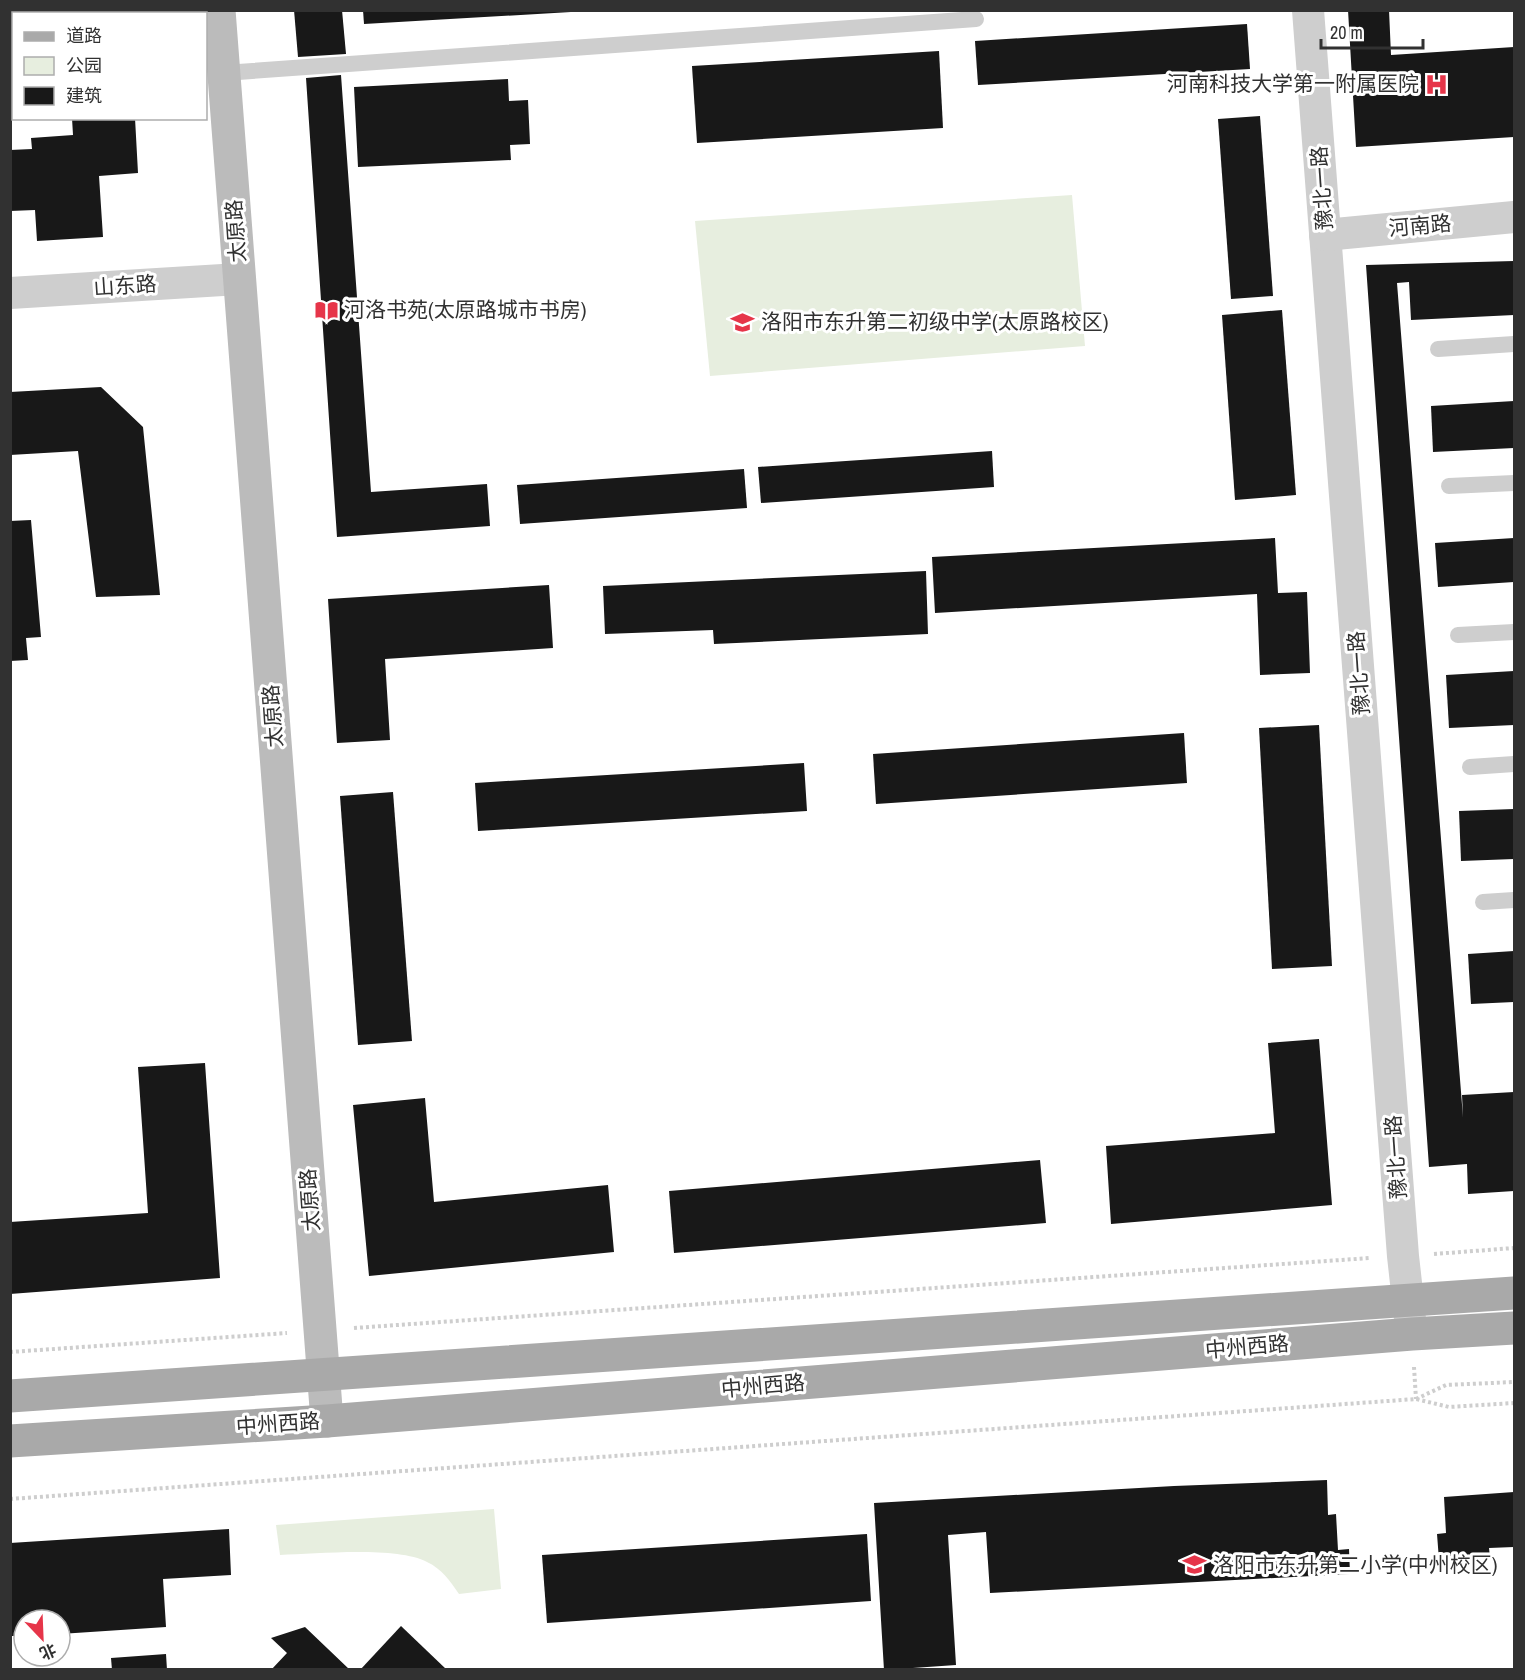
<svg xmlns="http://www.w3.org/2000/svg" width="1525" height="1680" viewBox="0 0 1525 1680" font-family="'Archivo Narrow','Noto Sans SC',sans-serif">
	<style>
		.green { fill: #e7eedf }
		.building { fill: #181818 }
		.lines { fill: none; stroke-linecap: round; stroke-linejoin: round }
		.path { stroke: #cecece; stroke-width: 4; stroke-dasharray: 3 3; stroke-linecap: butt }
		.lane { stroke: #cecece; stroke-width: 16 }
		.street { stroke: #cecece; stroke-width: 32 }
		.secondary { stroke: #bbb; stroke-width: 33 }
		.primary { stroke: #a9a9a9; stroke-width: 33 }
		.labels { text-anchor: middle; stroke-width: 6; stroke-linejoin: round; paint-order: stroke }
		.poi-label { font-size: 21px; fill: #313131; stroke: #fff; text-anchor: start }
		.street-label { font-size: 21px; fill: #313131; stroke: #fff }
	</style>
	<rect width="100%" height="100%" fill="#fff"/>
	<g class="green">
		<polygon points="1072,195 1085,346 710,376 695,221"/>
		<path d="M494 1509 501 1589 459 1594C450 1581 442 1569 427 1562 396 1546 317 1554 280 1555L276 1525Z"/>
	</g>
	<g class="building">
		<polygon points="65,10 128,10 129,14 65,14"/>
		<polygon points="294,10 342,10 346,54 298,57"/>
		<polygon points="363,10 570,10 571,12 364,24"/>
		<polygon points="1348,10 1389,10 1391,55 1514,47 1514,137 1356,147"/>
		<polygon points="1247,24 1250,69 978,85 975,41"/>
		<polygon points="939,51 943,128 697,143 692,66"/>
		<polygon points="341,75 371,492 487,484 490,526 337,537 306,78"/>
		<polygon points="508,79 509,101 528,100 530,144 510,145 511,160 358,167 354,87"/>
		<polygon points="1260,116 1273,296 1231,299 1218,119"/>
		<polygon points="72,118 135,118 138,173 99,176 103,237 37,241 35,210 10,211 10,150 32,149 31,138 73,135"/>
		<polygon points="1514,261 1514,315 1411,320 1409,282 1397,283 1463,1117 1462,1095 1514,1092 1514,1191 1468,1194 1467,1164 1429,1167 1366,265"/>
		<polygon points="1282,310 1296,495 1235,500 1222,315"/>
		<polygon points="101,387 143,427 160,595 96,597 78,451 10,455 10,392"/>
		<polygon points="1514,401 1514,448 1433,452 1431,406"/>
		<polygon points="992,451 994,487 761,503 758,467"/>
		<polygon points="744,469 747,508 520,524 517,485"/>
		<polygon points="31,520 41,637 26,638 28,660 10,661 10,521"/>
		<polygon points="1275,538 1278,593 1307,592 1310,673 1260,675 1257,594 935,613 932,557"/>
		<polygon points="1514,538 1514,582 1438,587 1435,543"/>
		<polygon points="926,571 928,634 714,644 713,630 605,634 603,586"/>
		<polygon points="549,585 553,648 385,659 390,740 337,743 328,599"/>
		<polygon points="1514,671 1514,725 1449,728 1446,675"/>
		<polygon points="1319,725 1332,966 1272,969 1259,728"/>
		<polygon points="1184,733 1187,783 876,804 873,754"/>
		<polygon points="804,763 807,811 478,831 475,783"/>
		<polygon points="393,792 412,1041 358,1045 340,796"/>
		<polygon points="1514,809 1514,859 1461,861 1459,811"/>
		<polygon points="1514,951 1514,1002 1471,1004 1468,954"/>
		<polygon points="1319,1039 1332,1205 1111,1224 1106,1146 1275,1133 1268,1043"/>
		<polygon points="205,1063 220,1278 10,1294 10,1222 148,1213 138,1067"/>
		<polygon points="425,1098 434,1202 608,1185 614,1252 369,1276 353,1105"/>
		<polygon points="1040,1160 1046,1223 674,1253 669,1191"/>
		<polygon points="1327,1480 1328,1515 1336,1514 1338,1550 1349,1549 1350,1574 990,1593 986,1532 948,1535 956,1665 884,1670 874,1503 1174,1486"/>
		<polygon points="1514,1492 1514,1547 1489,1548 1490,1557 1439,1560 1437,1534 1446,1533 1444,1497"/>
		<polygon points="229,1529 231,1575 163,1579 166,1627 60,1634 60,1620 24,1620 24,1636 10,1636 10,1543"/>
		<polygon points="867,1534 871,1601 547,1623 542,1555"/>
		<polygon points="401,1626 447,1670 360,1670"/>
		<polygon points="305,1627 350,1670 271,1670 287,1653 271,1638"/>
		<polygon points="166,1654 167,1670 112,1670 111,1658"/>
	</g>
	<g class="lines">
		<g class="path">
			<polyline points="1434,1254 1514,1248"/>
			<polyline points="354,1328 1370,1258"/>
			<polyline points="10,1352 287,1333"/>
			<polyline points="1414,1367 1416,1399"/>
			<polyline points="1416,1399 1446,1385 1514,1382"/>
			<polyline points="10,1499 1416,1399 1449,1407 1514,1403"/>
		</g>
		<g class="lane">
			<polyline points="224,73 976,19"/>
			<polyline points="1438,349 1514,344"/>
			<polyline points="1449,486 1514,483"/>
			<polyline points="1458,635 1514,632"/>
			<polyline points="1470,767 1514,764"/>
			<polyline points="1483,902 1514,900"/>
		</g>
		<g class="street">
			<polyline points="1308,10 1403,1256 1411,1328"/>
			<polyline points="1325,235 1514,217"/>
			<polyline points="10,293 239,279"/>
		</g>
		<polyline class="secondary" points="219,10 327,1421"/>
		<g class="primary">
			<polyline points="10,1396 1514,1293"/>
			<polyline points="10,1441 327,1421 1412,1334 1514,1328"/>
		</g>
	</g>
	<defs>
		<symbol id="hospital-bare" viewBox="-9 -9 18 18"><path d="M-5-5h3v3.5h4V-5h3V5h-3V1.5h-4V5h-3Z" fill="#e63549" stroke="#fff" stroke-width="2.5" paint-order="stroke"/></symbol>
		<symbol id="library-bare" viewBox="-9 -9 18 18"><path d="M-6-4Q-3-5.5-.7-3.5V5Q-3 3-6 4ZM6-4Q3-5.5 .7-3.5V5Q3 3 6 4Z" fill="#e63549" stroke="#fff" stroke-width="2.5" paint-order="stroke"/></symbol>
		<symbol id="school-bare" viewBox="-9 -9 18 18"><path d="M0-5L7-2L0 1L-7-2ZM-4 1L0 2.5L4 1V4Q0 6-4 4Z" fill="#e63549" stroke="#fff" stroke-width="2.5" paint-order="stroke"/></symbol>
	</defs>
	<g fill-rule="evenodd">
		<use href="#hospital-bare" x="1420" y="68" width="33" height="33"/>
		<use href="#library-bare" x="310" y="294" width="33" height="33"/>
		<use href="#school-bare" x="726" y="306" width="33" height="33"/>
		<use href="#school-bare" x="1178" y="1548" width="33" height="33"/>
	</g>
	<g class="labels">
		<g class="poi-label">
			<text x="1419" y="91" text-anchor="end">河南科技大学第一附属医院</text>
			<text x="344" y="317">河洛书苑(太原路城市书房)</text>
			<text x="761" y="329">洛阳市东升第二初级中学(太原路校区)</text>
			<text x="1213" y="1572">洛阳市东升第二小学(中州校区)</text>
		</g>
		<g class="street-label">
			<text transform="translate(1322 188) rotate(-94)" y="7">豫北一路</text>
			<text transform="translate(1420 226) rotate(-5)" y="7">河南路</text>
			<text transform="translate(236 231) rotate(-94)" y="7">太原路</text>
			<text transform="translate(125 286) rotate(-4)" y="7">山东路</text>
			<text transform="translate(1359 673) rotate(-94)" y="7">豫北一路</text>
			<text transform="translate(273 716) rotate(-94)" y="7">太原路</text>
			<text transform="translate(1396 1157) rotate(-94)" y="7">豫北一路</text>
			<text transform="translate(310 1200) rotate(-94)" y="7">太原路</text>
			<text transform="translate(1247 1347) rotate(-5)" y="7">中州西路</text>
			<text transform="translate(763 1386) rotate(-5)" y="7">中州西路</text>
			<text transform="translate(278 1424) rotate(-4)" y="7">中州西路</text>
		</g>
	</g>
	<rect width="1525" height="1680" fill="none" stroke="#313131" stroke-width="24"/>
	<rect x="12" y="12" width="195" height="108" fill="#ffffff" stroke="#adadad" stroke-width="1.5"/>
	<rect x="24" y="32" width="30" height="9" fill="#a9a9a9" stroke="#adadad" stroke-width="1.5"/>
	<text x="66" y="42" font-size="18" fill="#313131">道路</text>
	<rect x="24" y="57" width="30" height="18" fill="#e7eedf" stroke="#adadad" stroke-width="1.5"/>
	<text x="66" y="72" font-size="18" fill="#313131">公园</text>
	<rect x="24" y="87" width="30" height="18" fill="#181818" stroke="#adadad" stroke-width="1.5"/>
	<text x="66" y="102" font-size="18" fill="#313131">建筑</text>
	<g transform="translate(42 1638) rotate(157)"><circle r="28" fill="#ffffff" stroke="#adadad" stroke-width="1.5"/>
	<path d="M0-4.5L10 22L0 15L-10 22Z" fill="#e63549"/>
	<text y="-9" font-size="16" font-weight="bold" text-anchor="middle" fill="#313131">北</text>
	</g>
	<path d="M1321 39v9h102v-9" fill="none" stroke="#313131" stroke-width="3"/>
	<text x="1330" y="39" font-size="18" fill="#313131" stroke="#ffffff" stroke-width="4.5" paint-order="stroke">20 m</text>
</svg>
